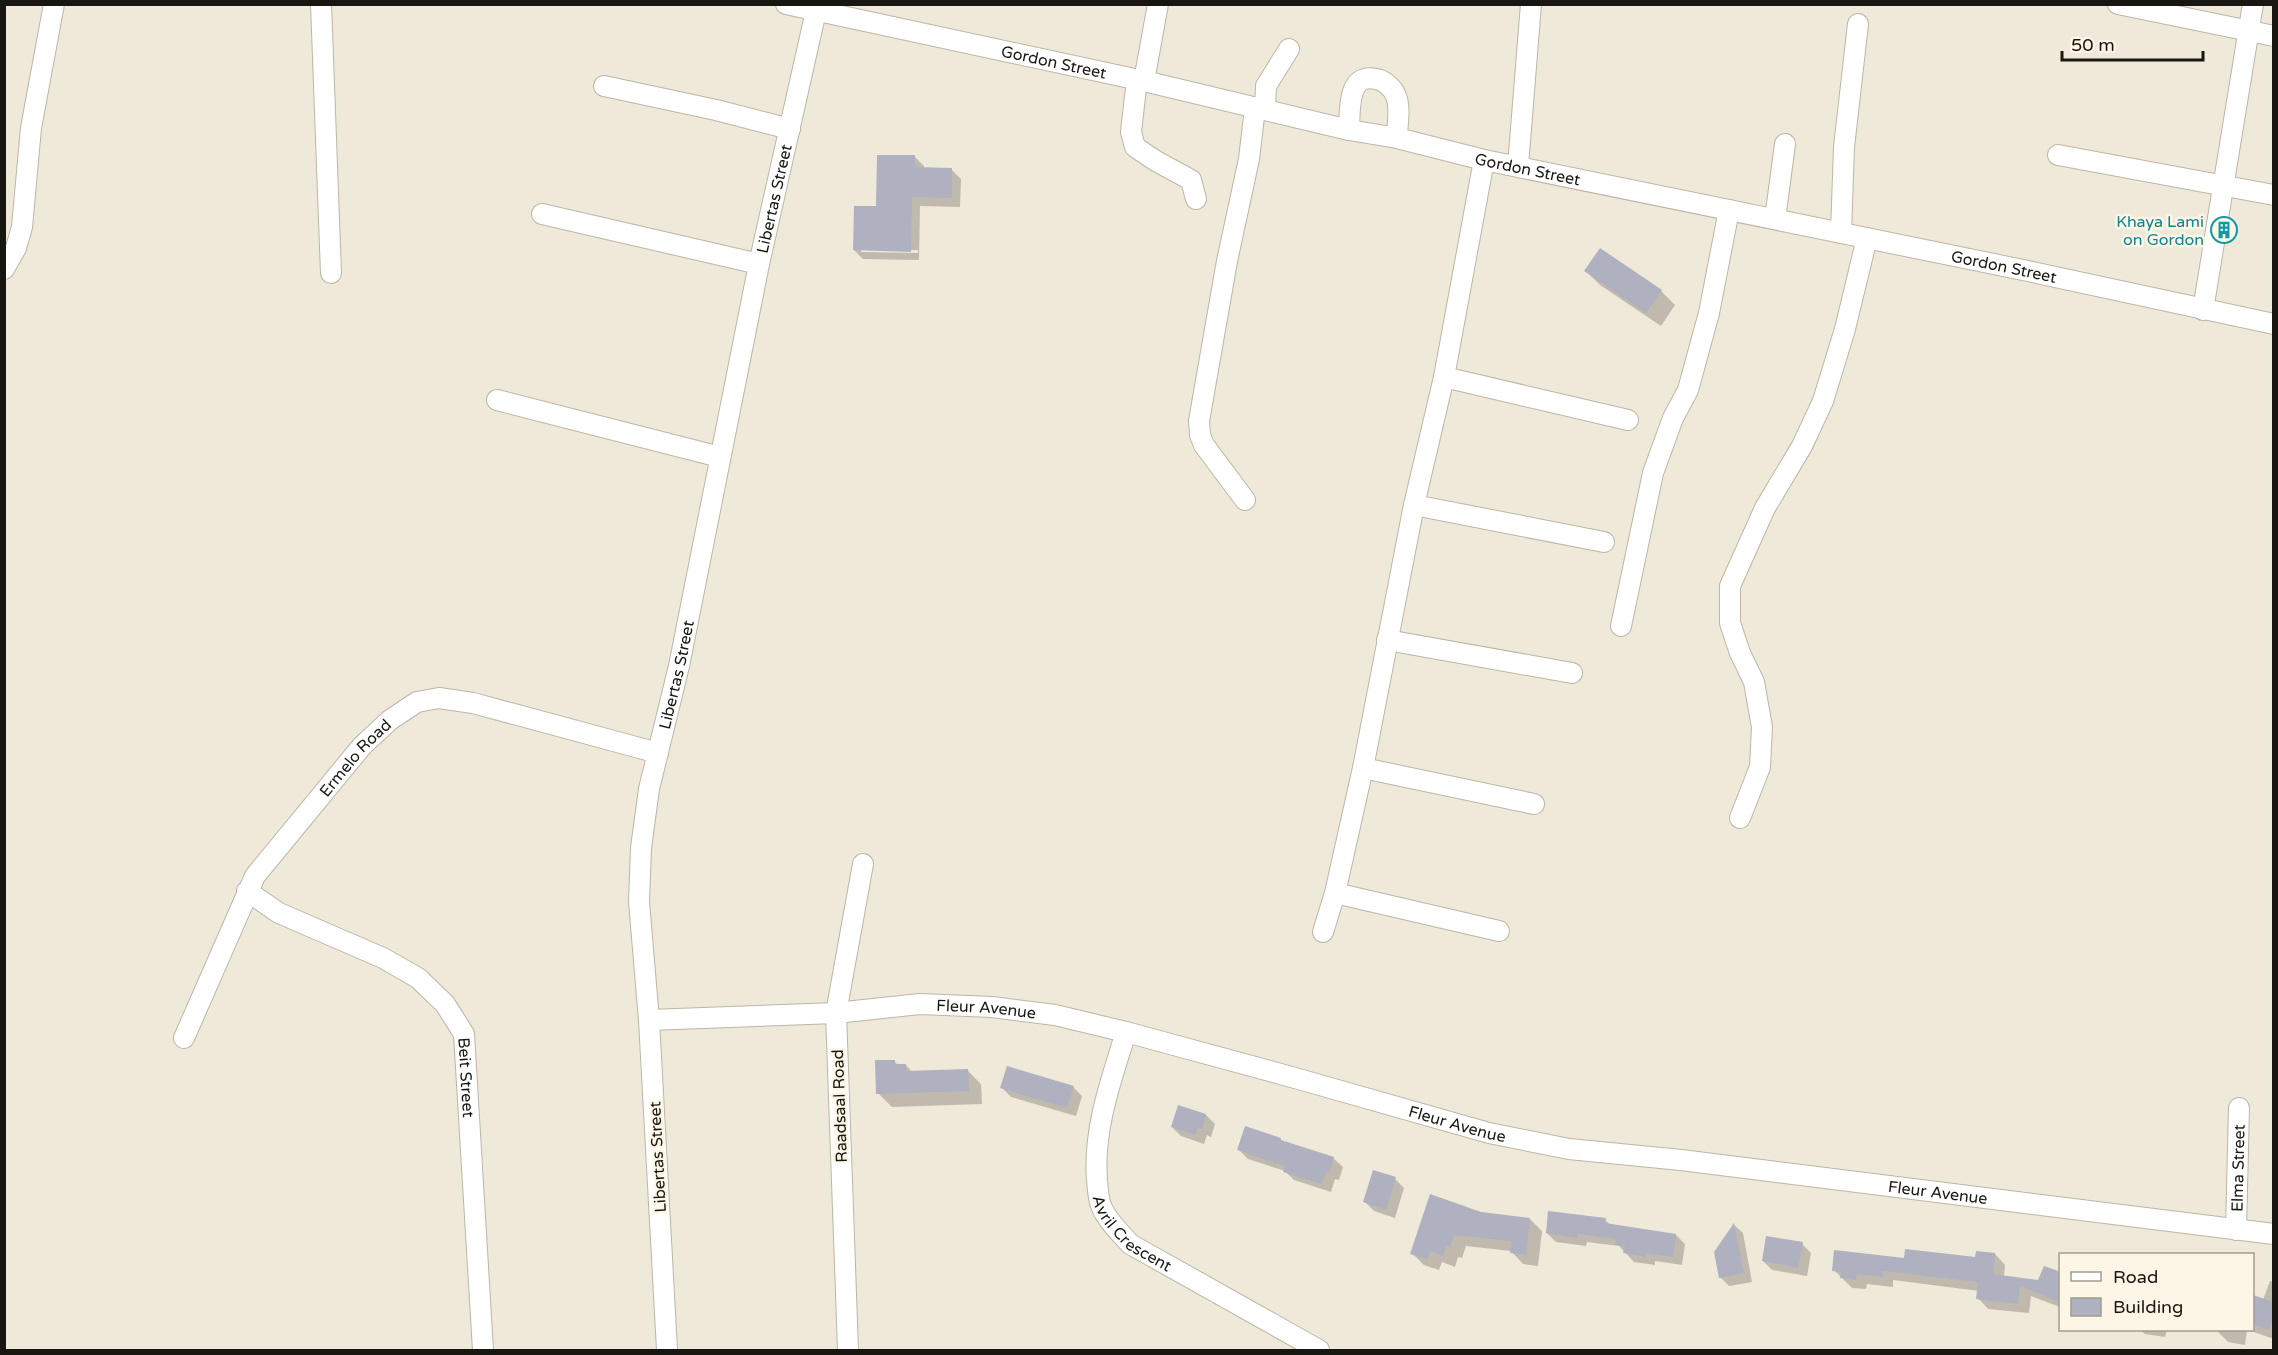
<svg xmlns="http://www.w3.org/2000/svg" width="2278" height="1355" viewBox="0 0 2278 1355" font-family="'Varela Round',sans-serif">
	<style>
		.shadow { fill: #0003; fill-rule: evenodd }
		.building { fill: #afb0c0 }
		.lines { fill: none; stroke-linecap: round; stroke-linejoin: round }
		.minor-casing { stroke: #bdb6a7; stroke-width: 22 }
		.minor { stroke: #fff; stroke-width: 20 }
		.labels { text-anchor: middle; stroke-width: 5; stroke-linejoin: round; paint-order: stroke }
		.street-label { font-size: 16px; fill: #181610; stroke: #fdf6e6 }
		.culture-label { font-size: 16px; fill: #0d838f; stroke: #fdf6e6; text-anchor: end }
	</style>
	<rect width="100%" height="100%" fill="#efe9d9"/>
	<g class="shadow">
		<path d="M915 157 924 166V169L952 170 961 179 960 207 920 206 919 260 863 259 854 250 878 208ZM861 249 918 250V253L861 252Z"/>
		<polygon points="1586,271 1661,291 1675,305 1661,326 1600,285"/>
		<polygon points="894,1061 898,1065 906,1065 912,1072 967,1070 981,1084 982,1104 892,1107 878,1093"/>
		<polygon points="1073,1087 1082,1096 1076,1116 1011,1097 1002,1088"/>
		<polygon points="1206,1115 1215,1124 1211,1137 1207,1135 1204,1144 1181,1136 1172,1127"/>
		<polygon points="1283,1143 1333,1158 1343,1167 1339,1180 1335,1179 1331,1192 1294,1180 1285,1171 1248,1159 1239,1150"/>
		<polygon points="1395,1179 1404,1188 1395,1218 1374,1211 1365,1202"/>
		<polygon points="1481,1213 1530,1219 1542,1231 1538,1266 1523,1264 1511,1251 1466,1246 1462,1258 1458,1257 1455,1267 1442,1262 1439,1270 1424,1265 1412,1253"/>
		<polygon points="1605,1220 1611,1225 1676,1235 1685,1244 1682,1265 1655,1261 1655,1265 1634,1262 1619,1246 1587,1242 1586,1246 1556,1242 1547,1233"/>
		<polygon points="1734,1225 1743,1233 1752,1282 1729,1286 1720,1277"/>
		<polygon points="1802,1244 1811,1253 1807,1276 1772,1270 1763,1261"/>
		<polygon points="1995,1254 2005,1265 2004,1277 2039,1282 2060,1274 2060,1307 2031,1296 2029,1313 1988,1309 1978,1298 1979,1291 1893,1280 1893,1287 1867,1284 1866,1289 1852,1288 1834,1270 1905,1260 1977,1259"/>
		<polygon points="2270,1281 2274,1282 2274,1339 2248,1330 2252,1330 2253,1296 2263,1300"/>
		<polygon points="2140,1330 2167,1330 2165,1337 2145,1334"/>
		<polygon points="2216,1330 2247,1330 2245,1345 2228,1342"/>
	</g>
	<g class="building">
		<polygon points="877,155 915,155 915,167 952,168 952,198 912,197 911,252 853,250 854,206 876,206"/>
		<polygon points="1600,248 1662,290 1646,313 1584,271"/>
		<polygon points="875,1060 895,1060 895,1064 906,1064 906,1071 968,1069 969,1091 876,1094"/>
		<polygon points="1007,1066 1074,1086 1067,1108 1000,1088"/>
		<polygon points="1178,1105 1206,1114 1202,1129 1198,1127 1195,1135 1171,1127"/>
		<polygon points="1245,1126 1281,1138 1281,1140 1334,1157 1330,1172 1326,1171 1322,1184 1283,1172 1285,1166 1237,1150"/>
		<polygon points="1373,1170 1396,1177 1386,1210 1363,1202"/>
		<polygon points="1430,1194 1481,1212 1530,1218 1526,1255 1510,1253 1511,1241 1454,1235 1450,1247 1446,1246 1443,1256 1430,1251 1427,1259 1410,1254"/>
		<polygon points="1548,1211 1606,1218 1605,1223 1676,1234 1673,1257 1646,1253 1646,1257 1623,1253 1625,1246 1615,1245 1616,1239 1578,1234 1578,1238 1546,1233"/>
		<polygon points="1734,1223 1744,1273 1719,1278 1714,1252"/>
		<polygon points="1766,1236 1803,1242 1798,1268 1762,1261"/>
		<polygon points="1905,1249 1975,1257 1976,1251 1995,1253 1993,1274 2038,1280 2044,1266 2061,1272 2061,1292 2057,1301 2020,1286 2018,1304 1976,1299 1978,1282 1883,1271 1883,1277 1857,1274 1856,1280 1840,1278 1841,1272 1832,1271 1834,1250 1904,1258"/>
		<polygon points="2253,1295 2274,1302 2274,1316 2269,1330 2253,1324"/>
	</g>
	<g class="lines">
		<defs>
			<g id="minor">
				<polyline points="321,4 331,273"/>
				<path id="s1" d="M786 4 1144 81 1349 130 1397 138 1484 160 2023 270 2274 324"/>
				<polyline points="2118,4 2274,36"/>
				<polyline points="1137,79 1131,132 1135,147 1156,161 1191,180 1196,199"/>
				<polyline points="1144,81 1158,4"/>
				<polyline points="604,86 716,110 790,129"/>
				<polyline points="1265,110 1266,86 1289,49"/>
				<path d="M1349 130C1350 111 1347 72 1376 79 1384 80 1393 88 1396 96 1401 108 1397 126 1397 138"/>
				<polyline points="2058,155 2274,195"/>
				<polyline points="1518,166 1531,4"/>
				<polyline points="542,214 759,264"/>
				<polyline points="1775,219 1785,144"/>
				<polyline points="1841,233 1844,147 1858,24"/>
				<polyline points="4,269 16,248 22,227 31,128 54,4"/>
				<polyline points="2203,310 2253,4"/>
				<polyline points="1444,377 1628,420"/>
				<polyline points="497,400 720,457"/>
				<polyline points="1245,500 1204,445 1200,435 1199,421 1227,261 1249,159 1255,108"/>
				<polyline points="1414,505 1604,542"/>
				<polyline points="1621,626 1653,473 1673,418 1688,390 1709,313 1729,210"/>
				<polyline points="1387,640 1572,673"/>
				<polyline points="1363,768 1534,804"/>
				<polyline points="1740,818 1760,767 1762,727 1754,682 1740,653 1730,623 1730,586 1765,508 1802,446 1823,401 1845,329 1867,238"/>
				<path id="s2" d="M247 891 279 913 383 958 418 978 445 1004 464 1034 483 1350"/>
				<polyline points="1335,893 1499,931"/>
				<polyline points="1323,932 1335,893 1363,768 1414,505 1444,377 1484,160"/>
				<path id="s3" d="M649 1020 836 1013 920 1004 992 1007 1055 1015 1126 1032 1288 1076 1489 1133 1569 1149 1681 1160 2274 1234"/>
				<path id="s4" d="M1126 1032C1111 1081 1093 1129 1097 1180 1098 1189 1098 1200 1102 1208 1108 1222 1120 1232 1130 1244L1319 1350"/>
				<path id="s5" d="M184 1038 255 876 362 746 390 720 417 702 439 698 473 703 658 753"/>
				<path id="s6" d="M2236 1230 2239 1108"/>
				<path id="s7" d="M667 1350 649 1020 639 902 641 848 649 789 679 666 759 264 816 11"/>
				<polyline points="848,1350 836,1013 863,864"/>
			</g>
		</defs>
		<use href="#minor" class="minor-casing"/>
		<use href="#minor" class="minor"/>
	</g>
	<defs>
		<symbol id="building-ring" viewBox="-11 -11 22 22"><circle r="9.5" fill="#fdf6e6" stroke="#0f9aa8" stroke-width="1.5"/><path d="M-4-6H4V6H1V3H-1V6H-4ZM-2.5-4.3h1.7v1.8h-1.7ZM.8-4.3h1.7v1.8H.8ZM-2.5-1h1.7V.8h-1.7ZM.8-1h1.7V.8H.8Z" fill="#0f9aa8"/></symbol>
	</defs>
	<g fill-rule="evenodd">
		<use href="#building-ring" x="2209" y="215" width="30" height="30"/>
	</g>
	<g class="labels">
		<g class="street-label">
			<text dy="6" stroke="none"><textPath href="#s1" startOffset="274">Gordon Street</textPath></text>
			<text dy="6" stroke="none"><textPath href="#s1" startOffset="760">Gordon Street</textPath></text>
			<text dy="6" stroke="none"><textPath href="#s7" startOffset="1166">Libertas Street</textPath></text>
			<text dy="6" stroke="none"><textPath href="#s1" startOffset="1246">Gordon Street</textPath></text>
			<text dy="6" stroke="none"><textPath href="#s7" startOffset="680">Libertas Street</textPath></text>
			<text dy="6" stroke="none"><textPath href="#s5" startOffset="332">Ermelo Road</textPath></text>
			<text dy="6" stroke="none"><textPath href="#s3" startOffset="338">Fleur Avenue</textPath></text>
			<text dy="6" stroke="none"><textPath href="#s2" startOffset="309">Beit Street</textPath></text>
			<text transform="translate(839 1106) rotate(-92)" y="6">Raadsaal Road</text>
			<text dy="6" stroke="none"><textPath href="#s3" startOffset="824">Fleur Avenue</textPath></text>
			<text transform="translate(657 1157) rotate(-93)" y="6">Libertas Street</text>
			<text dy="6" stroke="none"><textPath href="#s6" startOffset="62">Elma Street</textPath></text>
			<text dy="6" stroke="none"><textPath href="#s3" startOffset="1310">Fleur Avenue</textPath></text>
			<text dy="6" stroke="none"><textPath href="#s4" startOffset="220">Avril Crescent</textPath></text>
		</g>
		<g class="culture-label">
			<text x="2204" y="227">Khaya Lami<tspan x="2204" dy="18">on Gordon</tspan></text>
		</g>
	</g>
	<rect width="2278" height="1355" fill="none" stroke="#181610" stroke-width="12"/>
	<rect x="2059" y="1253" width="195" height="78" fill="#fdf6e6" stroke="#a19c90" stroke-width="1.5"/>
	<rect x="2071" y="1272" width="30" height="9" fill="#ffffff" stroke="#a19c90" stroke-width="1.5"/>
	<text x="2113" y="1283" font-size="18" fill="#181610">Road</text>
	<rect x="2071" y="1298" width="30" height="18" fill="#afb0c0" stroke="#a19c90" stroke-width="1.5"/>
	<text x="2113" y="1313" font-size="18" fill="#181610">Building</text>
	<path d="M2062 51v9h141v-9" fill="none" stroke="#181610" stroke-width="3"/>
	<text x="2071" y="51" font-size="18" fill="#181610" stroke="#fdf6e6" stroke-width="4.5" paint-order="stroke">50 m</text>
</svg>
